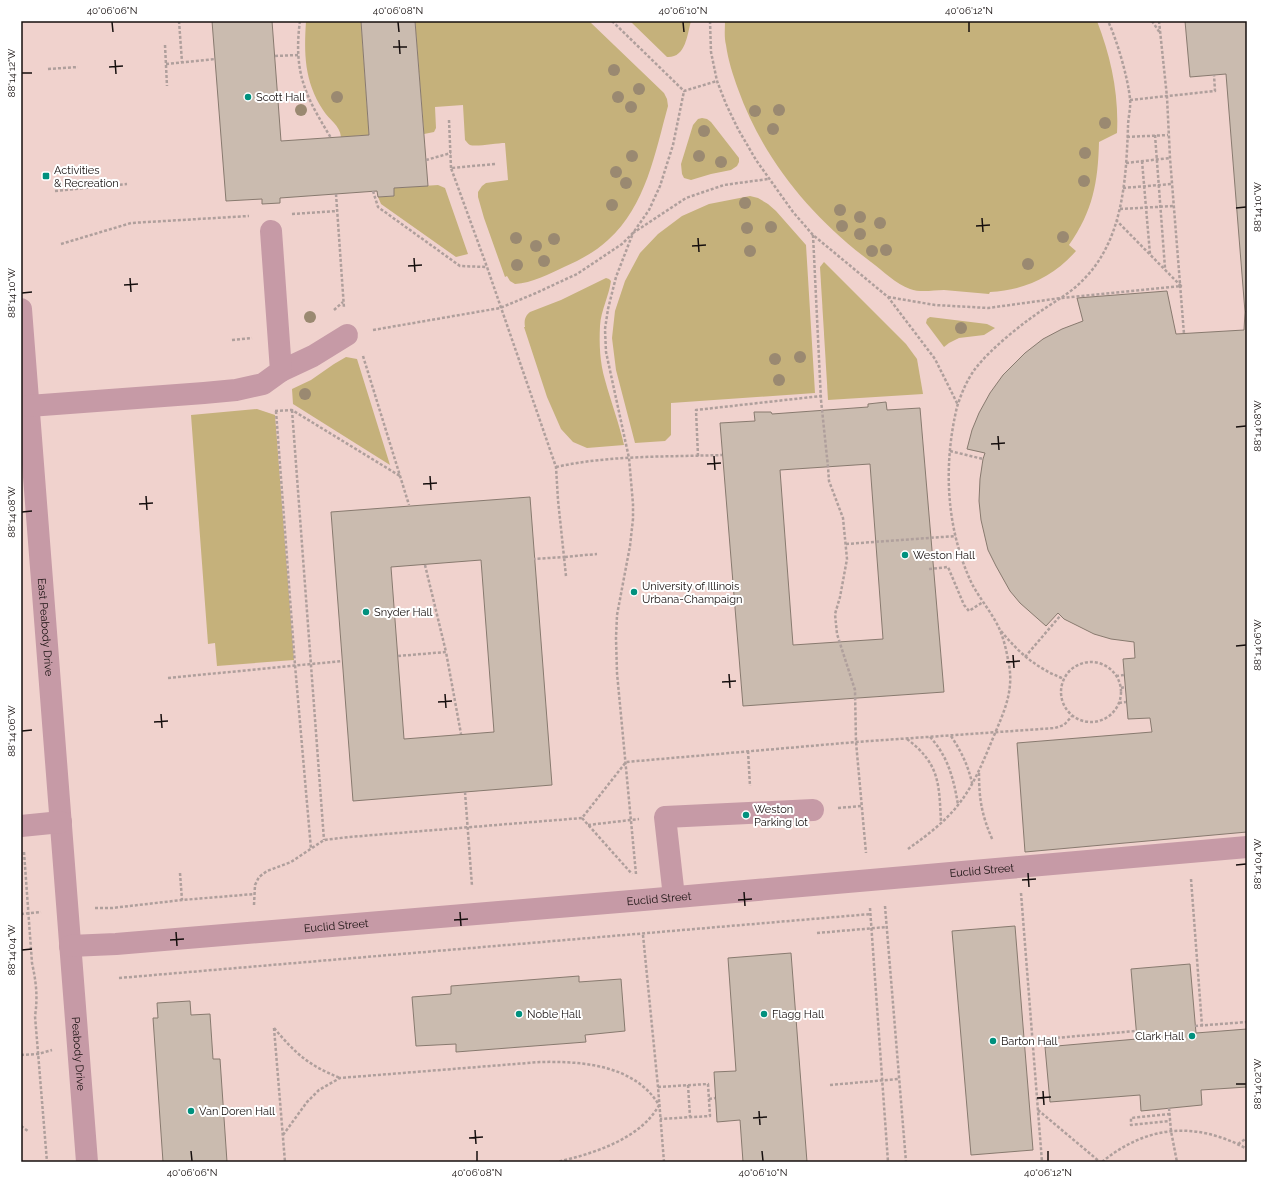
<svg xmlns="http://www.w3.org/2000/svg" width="1268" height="1183" viewBox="0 0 1268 1183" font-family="Raleway,sans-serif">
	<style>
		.built { fill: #f0d2cd }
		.green { fill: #c5b17b }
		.building { fill: #cabbaf; stroke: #887a6f; fill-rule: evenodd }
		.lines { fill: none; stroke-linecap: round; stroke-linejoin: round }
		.path { stroke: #af9f9c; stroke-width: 2.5; stroke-dasharray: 3 2; stroke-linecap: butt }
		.minor { stroke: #c69aa6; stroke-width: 22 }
		.tree { fill: #9a8971 }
		.ticks { fill: none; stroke: #160f0e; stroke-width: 1.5 }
		.poi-dot { fill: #00917e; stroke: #fff; stroke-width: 1.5 }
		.labels { text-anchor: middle; stroke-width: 4; stroke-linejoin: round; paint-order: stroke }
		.poi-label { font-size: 11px; fill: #160f0e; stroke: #fff; text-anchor: start }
		.street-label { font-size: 11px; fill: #160f0e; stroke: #fff }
		.neatline { fill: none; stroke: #160f0e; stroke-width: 1.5 }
		.ticks-label { font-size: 10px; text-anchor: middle; fill: #160f0e }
	</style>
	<rect width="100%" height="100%" fill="#f3deda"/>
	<rect class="built" x="21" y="21" width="1226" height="1141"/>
	<g class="green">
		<path d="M306 21H361L369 135 341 137C340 125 329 120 323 110 304 81 304 53 306 21Z"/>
		<path d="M415 21H589L664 93 667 99 668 106C655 153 646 206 608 240 595 252 580 260 564 267 549 274 532 283 515 284L510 281 507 276 505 277 484 218 478 197V192L482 186 486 183 508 180 505 143C497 143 476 147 470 145 468 144 466 141 465 140L463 105 435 107 436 128 434 132 424 134Z"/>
		<path d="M630 21H691C687 35 686 58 667 57Z"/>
		<path d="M725 21H1097C1111 57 1119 94 1117 133L1099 142C1098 182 1093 211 1069 245L1076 251C1053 277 1025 290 990 292L989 294C974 293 959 291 944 290 933 290 921 293 910 289 896 284 883 271 871 262 811 217 763 159 738 89 733 75 728 60 726 45 724 37 725 29 725 21Z"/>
		<polygon points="702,118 707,119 711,122 739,158 739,162 737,166 731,170 711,174 691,180 684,178 682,174 681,164 693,125 698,119"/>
		<polygon points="438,185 445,188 468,254 456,257 381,204 378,197 394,196 394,188"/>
		<polygon points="750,196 758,198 768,204 776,211 806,245 815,393 671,403 671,435 665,441 635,443 616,370 612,338 615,311 625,281 640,253 658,234 682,216 709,204"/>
		<polygon points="824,262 906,344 917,359 923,394 828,400 820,267"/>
		<path d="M606 278 609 279 611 281C609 296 601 310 600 326 599 344 600 363 605 380 611 402 619 423 624 445L587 448 573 442 561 429 547 397 524 327H525C524 320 525 316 530 312L561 300Z"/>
		<polygon points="930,317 987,324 995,328 984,335 959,338 949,343 944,347 926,323 927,319"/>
		<polygon points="346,357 357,359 390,465 293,404 292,389 311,380 334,364"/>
		<polygon points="257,409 275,415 294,660 217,666 215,643 208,644 191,415"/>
	</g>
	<g class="building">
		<polygon points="212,21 272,21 281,141 369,135 361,21 415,21 428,186 394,188 394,196 378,197 377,191 280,198 280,203 262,204 262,199 226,201"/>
		<polygon points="1185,21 1247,21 1247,311 1245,312 1226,74 1190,77"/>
		<polygon points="1167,291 1176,334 1244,330 1245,312 1247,311 1247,832 1025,852 1017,743 1152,732 1150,718 1128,719 1123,659 1135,658 1134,642 1111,639 1094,634 1064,619 1058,613 1046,626 1020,603 1010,591 996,566 988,550 981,520 979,501 980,479 983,459 985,453 967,449 972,430 979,413 990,393 1003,375 1025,353 1043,339 1062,329 1083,321 1077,298"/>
		<path d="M886 402 887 410 920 408 944 692 743 706 720 423 755 421 754 412H771L772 414 868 407V404ZM870 464 883 639 793 645 780 470Z"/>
		<path d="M530 497 552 785 353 801 331 512ZM481 560 494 732 404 739 391 567Z"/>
		<polygon points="1015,926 1033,1150 971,1155 952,931"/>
		<polygon points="791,953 807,1162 743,1162 740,1120 717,1122 714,1072 736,1071 728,958"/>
		<polygon points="1190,964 1196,1033 1247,1029 1247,1087 1201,1090 1202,1105 1141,1111 1140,1095 1050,1102 1045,1047 1137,1039 1131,969"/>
		<polygon points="579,976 579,982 621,979 625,1031 585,1035 586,1042 456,1052 456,1044 416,1046 412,997 451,994 451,986"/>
		<polygon points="190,1001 191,1015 210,1014 213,1059 220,1059 227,1162 163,1162 153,1018 158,1018 157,1003"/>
	</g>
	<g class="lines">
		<g class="path">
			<polyline points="179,21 182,62"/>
			<path d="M300 21C297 42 297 65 304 85 310 104 321 121 331 138"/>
			<polyline points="612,21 684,91 717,81"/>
			<polyline points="710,21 711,52 717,81 726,104 738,129 756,160 793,212 813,235 888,297 935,359 958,405"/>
			<polyline points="1152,21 1160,33"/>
			<polyline points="1159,21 1167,97 1170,158 1184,334"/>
			<polyline points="165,45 167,86"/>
			<polyline points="275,56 298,55"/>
			<polyline points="166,64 215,59"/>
			<polyline points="48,69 78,67"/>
			<polyline points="1130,100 1215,91 1214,75"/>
			<polyline points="449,120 451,168"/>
			<polyline points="1155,135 1165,268"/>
			<polyline points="1127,137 1168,135"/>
			<polyline points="426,160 451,153"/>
			<polyline points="1142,161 1150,254"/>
			<polyline points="1126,163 1170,158"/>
			<polyline points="495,164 451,168 487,267 556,467 558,500 564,557 534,559"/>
			<polyline points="1123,188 1172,184"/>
			<polyline points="55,191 127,184"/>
			<polyline points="373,191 378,207 460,266 487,267"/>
			<polyline points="336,194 344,308"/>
			<polyline points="1120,209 1174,206"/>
			<polyline points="292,214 337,211"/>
			<polyline points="813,235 821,400 828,467 829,481 843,518 847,559 840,597 835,614 837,634 855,690 856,742 866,853"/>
			<polyline points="61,244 131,223 249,216"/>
			<polyline points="888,297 935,305 988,308 1061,298 1181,286 1117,221"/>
			<polyline points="334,310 343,302"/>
			<polyline points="373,330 500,308 536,293 577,274 622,244 633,233 649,210 660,186 673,145 684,91"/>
			<polyline points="232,340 252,338"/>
			<polyline points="363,356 409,505"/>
			<polyline points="292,410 324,840"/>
			<polyline points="275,411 292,410 400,476"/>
			<polyline points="276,411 295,665 311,849"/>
			<polyline points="950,451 983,459"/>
			<polyline points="698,456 696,410 821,396"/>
			<path d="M556 467C609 455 667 457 722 455"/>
			<polyline points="846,544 956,536"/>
			<polyline points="425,565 446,652"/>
			<polyline points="929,569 948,567 964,605 969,611 983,602"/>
			<polyline points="566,576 564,557 597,554"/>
			<path d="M1001 631C1019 653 1036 668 1064 679"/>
			<polyline points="398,656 446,652 461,734"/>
			<polyline points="1025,657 1060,616"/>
			<circle cx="1091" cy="692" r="30"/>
			<polyline points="1116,676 1124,675"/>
			<polyline points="168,678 342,661"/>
			<polyline points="1121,688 1125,687"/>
			<polyline points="1119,703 1126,702"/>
			<path d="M951 736C961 751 968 765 972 783"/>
			<path d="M930 737C948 756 954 780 958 805"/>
			<path d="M907 739C940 764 939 784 941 822"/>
			<polyline points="748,751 750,786"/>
			<path d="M979 773C979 800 982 816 993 841"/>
			<polyline points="465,792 472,886"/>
			<polyline points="838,808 862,806"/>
			<polyline points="582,818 632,874"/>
			<polyline points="588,825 639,819"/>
			<path d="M908 849C926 836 945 822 958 805 974 785 983 762 993 738 1003 714 1014 692 1009 665 1007 653 1004 639 999 628 992 613 980 599 972 584 946 529 943 466 957 407 961 394 967 380 975 369 991 348 1025 321 1047 307 1059 299 1071 292 1081 282 1123 242 1126 181 1128 127 1128 118 1131 108 1130 99 1128 78 1117 40 1108 21"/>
			<path d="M24 852 32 963C36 981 38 997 35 1016L47 1162"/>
			<polyline points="180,873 182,900"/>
			<polyline points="636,874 617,673 616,638 617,615 630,546 633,519 633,504 629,458 606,352 605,329 608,309 616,277 633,233 686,198 724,185 768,179"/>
			<polyline points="1191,879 1202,1026"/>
			<polyline points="1021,893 1042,1162"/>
			<polyline points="254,905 255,885 259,877 267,871 291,862 324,840 349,837 582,818 626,762 856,742 1055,728 1064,725 1072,716"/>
			<polyline points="885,906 906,1162"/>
			<polyline points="95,908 112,908 182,900 254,894"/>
			<polyline points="870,908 888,1162"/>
			<polyline points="21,914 41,912"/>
			<polyline points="817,933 887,927"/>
			<polyline points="643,935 658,1087 664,1162"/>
			<polyline points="119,978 871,914"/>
			<polyline points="1195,1026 1247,1022"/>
			<polyline points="274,1028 285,1162"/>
			<path d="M274 1028C296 1054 308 1065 340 1078"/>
			<polyline points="1032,1040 1136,1031"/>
			<polyline points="21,1055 38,1054 52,1050"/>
			<polyline points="688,1085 690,1117"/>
			<polyline points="830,1085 898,1079"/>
			<polyline points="658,1087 708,1084 710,1116 660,1119"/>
			<polyline points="709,1099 715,1098"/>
			<polyline points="1169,1108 1171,1131 1177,1162"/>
			<polyline points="1038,1110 1100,1162"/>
			<polyline points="1170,1114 1131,1118 1131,1125 1170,1121"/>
			<polyline points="21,1126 28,1131"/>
			<path d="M283 1135 307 1102 319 1090 340 1078 540 1062C582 1061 635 1065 659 1105 641 1139 592 1154 557 1162"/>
			<polyline points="1238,1144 1247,1138"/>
			<path d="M1102 1162C1147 1125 1196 1121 1247 1149"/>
		</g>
		<g class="minor">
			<path id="s1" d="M21 309 87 1162"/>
			<polyline points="281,371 313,356 347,335"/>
			<polyline points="29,406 204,393 236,390 263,384 281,371 271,231"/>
			<polyline points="21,826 61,822"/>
			<polyline points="674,897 665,817 813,810"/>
			<path id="s2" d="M70 946 116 944 643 900 1247 847"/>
		</g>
	</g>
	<g class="tree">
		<circle cx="614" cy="70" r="6"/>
		<circle cx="639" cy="89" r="6"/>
		<circle cx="337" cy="97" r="6"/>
		<circle cx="618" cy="97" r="6"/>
		<circle cx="631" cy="107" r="6"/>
		<circle cx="301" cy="110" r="6"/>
		<circle cx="779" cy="110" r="6"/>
		<circle cx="755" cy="111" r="6"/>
		<circle cx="1105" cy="123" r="6"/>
		<circle cx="773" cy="129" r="6"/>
		<circle cx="704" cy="131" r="6"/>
		<circle cx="1085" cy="153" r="6"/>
		<circle cx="632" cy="156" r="6"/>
		<circle cx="699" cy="156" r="6"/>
		<circle cx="721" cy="162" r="6"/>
		<circle cx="616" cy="172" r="6"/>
		<circle cx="1084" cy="181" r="6"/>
		<circle cx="626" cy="183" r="6"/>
		<circle cx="745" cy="203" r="6"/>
		<circle cx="612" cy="205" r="6"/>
		<circle cx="840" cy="210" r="6"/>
		<circle cx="860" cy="217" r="6"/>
		<circle cx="880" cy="223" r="6"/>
		<circle cx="842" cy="226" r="6"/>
		<circle cx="771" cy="227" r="6"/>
		<circle cx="747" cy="228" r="6"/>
		<circle cx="860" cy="234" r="6"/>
		<circle cx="1063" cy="237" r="6"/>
		<circle cx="516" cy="238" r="6"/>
		<circle cx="554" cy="239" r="6"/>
		<circle cx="536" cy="246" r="6"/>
		<circle cx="886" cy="250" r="6"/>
		<circle cx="750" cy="251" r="6"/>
		<circle cx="872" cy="251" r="6"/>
		<circle cx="544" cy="261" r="6"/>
		<circle cx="1028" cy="264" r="6"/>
		<circle cx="517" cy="265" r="6"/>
		<circle cx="310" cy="317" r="6"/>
		<circle cx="961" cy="328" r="6"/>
		<circle cx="800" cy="357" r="6"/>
		<circle cx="775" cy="359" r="6"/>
		<circle cx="779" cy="380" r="6"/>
		<circle cx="305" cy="394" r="6"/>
	</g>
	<path class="ticks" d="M112 22 113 32M398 22 399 32M683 22 684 32M969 22V32M399 40 400 54M393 47H407M115 60 116 74M109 67 123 66M22 73H32M1236 208 1246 207M982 218 983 232M976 226 990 225M698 238 699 252M692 246 706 245M414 258 415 272M408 266 422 265M130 278 131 292M124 285 138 284M22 293 32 292M1236 427 1246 426M998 436 999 450M991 444 1005 443M714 456 715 470M707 464 721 463M430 476 431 490M423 484 437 483M146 496 147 510M139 504 153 503M22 512 32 511M1236 646 1246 645M1013 655 1014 668M1006 662 1020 661M729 674 730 688M722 682 736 681M445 694 446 708M438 702 452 701M161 714 162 728M154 722 168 721M22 731 32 730M1236 865 1246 864M1028 873 1029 887M1022 880 1036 879M744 892 745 906M738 900 752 899M460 912 461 926M454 920 468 919M176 932 177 946M170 940 184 939M22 950 32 949M1236 1084H1246M1043 1091 1044 1105M1037 1098 1051 1097M759 1111 760 1125M753 1118 767 1117M475 1130 476 1144M469 1138 483 1137M191 1151 192 1161M477 1151V1161M762 1151 763 1161M1048 1151V1161"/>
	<g class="poi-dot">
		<circle cx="248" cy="97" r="4"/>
		<rect x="42" y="172" width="8" height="8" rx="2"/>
		<circle cx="905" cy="555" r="4"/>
		<circle cx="634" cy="592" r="4"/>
		<circle cx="366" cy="612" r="4"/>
		<circle cx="746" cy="815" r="4"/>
		<circle cx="519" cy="1014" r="4"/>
		<circle cx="764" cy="1014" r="4"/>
		<circle cx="1192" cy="1036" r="4"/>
		<circle cx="993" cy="1041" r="4"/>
		<circle cx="191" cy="1111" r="4"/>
	</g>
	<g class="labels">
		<g class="poi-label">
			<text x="256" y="101">Scott Hall</text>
			<text x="54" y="174">Activities<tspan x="54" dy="13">&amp; Recreation</tspan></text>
			<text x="913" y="559">Weston Hall</text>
			<text x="642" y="590">University of Illinois<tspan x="642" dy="13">Urbana-Champaign</tspan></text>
			<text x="374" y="616">Snyder Hall</text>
			<text x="754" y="813">Weston<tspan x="754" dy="13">Parking lot</tspan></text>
			<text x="527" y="1018">Noble Hall</text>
			<text x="772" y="1018">Flagg Hall</text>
			<text x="1184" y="1040" text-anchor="end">Clark Hall</text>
			<text x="1001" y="1045">Barton Hall</text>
			<text x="199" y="1115">Van Doren Hall</text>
		</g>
		<g class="street-label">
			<text dy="4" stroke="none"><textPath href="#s1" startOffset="319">East Peabody Drive</textPath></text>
			<text dy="4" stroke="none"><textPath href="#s2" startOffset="915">Euclid Street</textPath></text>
			<text dy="4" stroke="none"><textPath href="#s2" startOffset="591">Euclid Street</textPath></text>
			<text dy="4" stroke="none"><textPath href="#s2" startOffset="267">Euclid Street</textPath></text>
			<text dy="4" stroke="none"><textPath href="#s1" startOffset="747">Peabody Drive</textPath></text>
		</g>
	</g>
	<rect width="1268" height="1183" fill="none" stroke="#ffffff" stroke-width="44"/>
	<rect x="22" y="22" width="1224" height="1139" class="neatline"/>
	<g class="ticks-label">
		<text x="112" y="14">40°06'06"N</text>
		<text x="398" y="14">40°06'08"N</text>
		<text x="683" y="14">40°06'10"N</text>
		<text x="969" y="14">40°06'12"N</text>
		<text transform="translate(11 73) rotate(-90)" y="4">88°14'12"W</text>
		<text transform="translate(1257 207) rotate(-90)" y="4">88°14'10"W</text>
		<text transform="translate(11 293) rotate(-90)" y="4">88°14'10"W</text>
		<text transform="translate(1257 426) rotate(-90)" y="4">88°14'08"W</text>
		<text transform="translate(11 512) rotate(-90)" y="4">88°14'08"W</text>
		<text transform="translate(1257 645) rotate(-90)" y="4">88°14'06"W</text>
		<text transform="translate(11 731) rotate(-90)" y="4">88°14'06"W</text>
		<text transform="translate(1257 864) rotate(-90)" y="4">88°14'04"W</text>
		<text transform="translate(11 950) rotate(-90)" y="4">88°14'04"W</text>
		<text transform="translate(1257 1084) rotate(-90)" y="4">88°14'02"W</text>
		<text x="192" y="1176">40°06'06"N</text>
		<text x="477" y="1176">40°06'08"N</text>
		<text x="763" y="1176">40°06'10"N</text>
		<text x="1048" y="1176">40°06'12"N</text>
	</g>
</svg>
